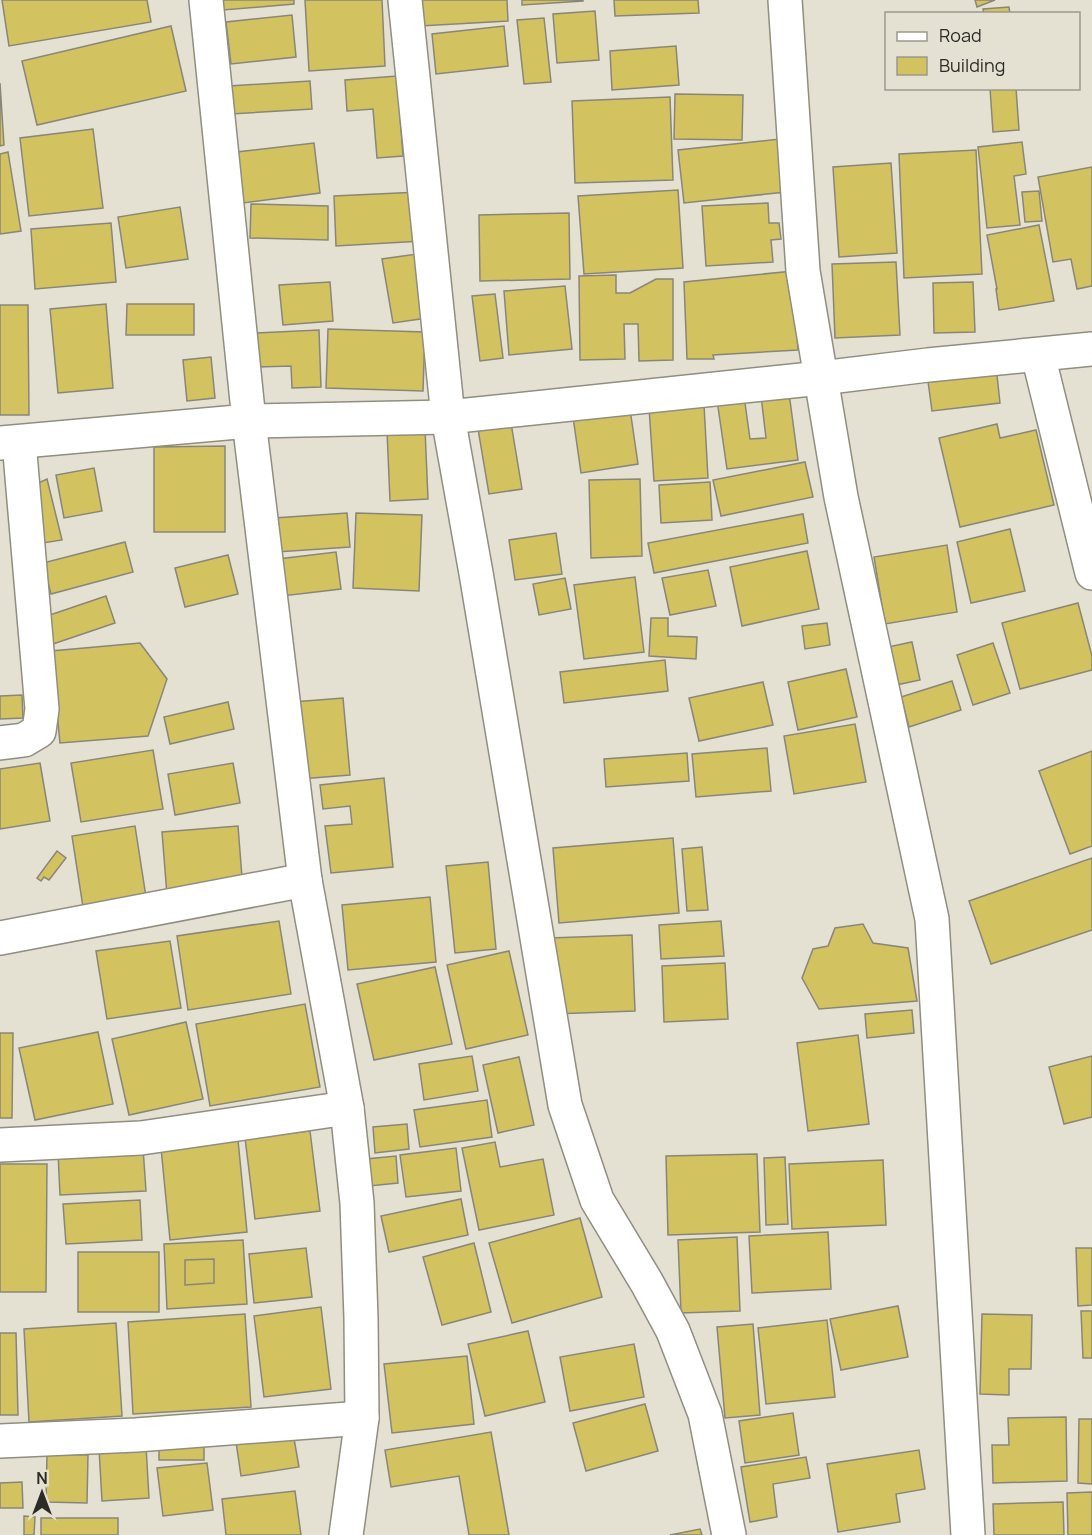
<svg xmlns="http://www.w3.org/2000/svg" width="1092" height="1535" viewBox="0 0 1092 1535" font-family="Manrope,sans-serif">
	<style>
		.building { fill: #d3c260; stroke: #898679; stroke-width: 1.5 }
		.lines { fill: none; stroke-linecap: round; stroke-linejoin: round }
		.minor-casing { stroke: #908e80; stroke-width: 36 }
		.minor { stroke: #fff; stroke-width: 33 }
	</style>
	<rect width="100%" height="100%" fill="#e4e1d2"/>
	<g class="building">
		<polygon points="2,0 147,0 151,22 9,46"/>
		<polygon points="222,0 294,0 294,4 223,10"/>
		<polygon points="305,0 382,0 385,66 309,71"/>
		<polygon points="418,0 507,0 508,21 420,26"/>
		<polygon points="522,0 583,0 583,1 522,5"/>
		<polygon points="614,0 698,0 699,13 615,16"/>
		<polygon points="975,0 995,0 977,7"/>
		<polygon points="1009,7 1010,14 984,14 983,9"/>
		<polygon points="595,11 599,60 557,63 553,14"/>
		<polygon points="292,15 296,57 231,64 226,22"/>
		<polygon points="544,18 551,82 524,84 517,20"/>
		<polygon points="171,26 186,91 37,125 22,61"/>
		<polygon points="504,26 508,66 436,74 432,34"/>
		<polygon points="676,46 679,85 612,90 610,51"/>
		<polygon points="397,76 403,156 377,158 373,109 347,111 345,80"/>
		<polygon points="310,81 312,109 231,114 229,86"/>
		<polygon points="0,83 4,145 0,146"/>
		<polygon points="990,88 1016,88 1019,130 993,132"/>
		<polygon points="675,94 743,95 742,140 674,139"/>
		<polygon points="670,97 673,180 575,183 572,101"/>
		<polygon points="93,129 103,208 29,216 20,138"/>
		<polygon points="780,139 786,192 684,203 678,150"/>
		<polygon points="1022,142 1026,174 1014,176 1020,225 987,228 978,147"/>
		<polygon points="314,143 320,193 243,203 237,152"/>
		<polygon points="976,150 982,274 904,278 899,154"/>
		<polygon points="8,152 21,231 0,234 0,154"/>
		<polygon points="891,163 897,253 839,257 833,167"/>
		<polygon points="1092,167 1092,286 1077,289 1071,259 1053,262 1038,177"/>
		<polygon points="678,190 683,268 584,274 578,196"/>
		<polygon points="1039,191 1042,221 1025,222 1022,192"/>
		<polygon points="419,192 422,241 336,246 334,196"/>
		<polygon points="768,203 769,223 779,223 781,239 771,240 773,262 706,266 702,206"/>
		<polygon points="251,204 328,206 328,240 250,238"/>
		<polygon points="180,207 188,259 126,268 118,217"/>
		<polygon points="569,213 570,279 480,281 479,215"/>
		<polygon points="111,223 116,282 35,289 31,229"/>
		<polygon points="1039,225 1054,301 999,310 996,289 997,289 987,235"/>
		<polygon points="424,253 434,317 393,323 382,259"/>
		<polygon points="896,262 900,335 835,338 832,264"/>
		<polygon points="793,271 798,350 713,355 714,359 687,359 684,282"/>
		<polygon points="616,275 616,293 630,293 656,279 673,279 673,360 639,361 638,324 624,324 625,359 580,360 579,276"/>
		<polygon points="330,282 333,321 283,325 279,285"/>
		<polygon points="973,282 975,332 934,333 933,283"/>
		<polygon points="565,286 572,349 509,355 504,291"/>
		<polygon points="495,294 503,358 480,361 472,296"/>
		<polygon points="106,304 113,388 58,393 50,309"/>
		<polygon points="127,304 194,304 194,335 126,335"/>
		<polygon points="0,305 28,305 29,415 0,415"/>
		<polygon points="328,329 425,332 423,391 326,388"/>
		<polygon points="319,330 321,387 292,388 291,366 258,367 256,333"/>
		<polygon points="211,357 215,398 187,401 183,360"/>
		<polygon points="996,366 1000,403 932,411 927,374"/>
		<polygon points="789,393 798,460 727,469 717,400 744,396 750,439 766,438 761,396"/>
		<polygon points="704,405 708,478 654,481 649,408"/>
		<polygon points="630,409 638,464 581,473 573,417"/>
		<polygon points="510,417 522,489 489,494 477,423"/>
		<polygon points="997,424 1000,438 1036,430 1054,505 960,527 939,438"/>
		<polygon points="425,429 428,499 390,501 387,431"/>
		<polygon points="225,446 225,532 154,532 154,447"/>
		<polygon points="805,462 813,497 721,516 713,480"/>
		<polygon points="94,468 102,511 64,518 56,475"/>
		<polygon points="47,479 62,540 43,543 34,485"/>
		<polygon points="640,479 642,556 591,558 589,480"/>
		<polygon points="710,482 712,520 661,523 659,485"/>
		<polygon points="347,513 350,547 277,552 274,518"/>
		<polygon points="356,513 422,515 419,591 353,588"/>
		<polygon points="803,514 808,543 654,573 648,543"/>
		<polygon points="1010,529 1025,591 971,603 957,542"/>
		<polygon points="556,533 562,574 515,580 509,540"/>
		<polygon points="125,542 133,572 51,594 43,563"/>
		<polygon points="947,545 957,612 885,624 874,557"/>
		<polygon points="807,551 819,609 742,626 730,567"/>
		<polygon points="336,552 341,589 282,596 278,559"/>
		<polygon points="228,555 238,594 185,607 175,568"/>
		<polygon points="708,570 716,606 670,615 662,578"/>
		<polygon points="635,577 644,652 584,659 574,585"/>
		<polygon points="565,578 571,609 539,615 533,584"/>
		<polygon points="106,596 115,623 53,644 44,617"/>
		<polygon points="1078,603 1092,656 1092,670 1020,689 1002,623"/>
		<polygon points="651,618 668,618 668,636 697,637 696,659 649,656"/>
		<polygon points="827,623 830,645 805,649 802,626"/>
		<polygon points="912,642 920,680 896,685 888,647"/>
		<polygon points="140,643 167,679 148,736 60,743 51,651"/>
		<polygon points="993,643 1010,693 973,705 957,655"/>
		<polygon points="665,660 668,691 564,703 560,672"/>
		<polygon points="846,669 857,717 798,730 788,682"/>
		<polygon points="952,681 961,710 909,727 901,697"/>
		<polygon points="763,682 773,725 699,741 689,698"/>
		<polygon points="22,695 23,718 0,719 0,696"/>
		<polygon points="343,698 350,775 300,779 293,702"/>
		<polygon points="228,702 234,729 170,744 164,717"/>
		<polygon points="855,724 866,782 794,794 784,736"/>
		<polygon points="767,748 771,791 696,797 692,754"/>
		<polygon points="153,750 163,809 81,822 71,763"/>
		<polygon points="1092,751 1092,846 1070,854 1039,771"/>
		<polygon points="687,753 689,781 606,787 604,759"/>
		<polygon points="40,763 50,821 0,829 0,769"/>
		<polygon points="233,763 240,803 175,815 168,774"/>
		<polygon points="384,778 393,867 331,873 325,826 352,824 350,806 323,809 320,785"/>
		<polygon points="135,826 146,897 83,907 72,836"/>
		<polygon points="238,826 243,890 167,895 162,832"/>
		<polygon points="673,838 679,913 559,923 553,848"/>
		<polygon points="702,847 708,910 687,911 682,849"/>
		<polygon points="57,851 66,858 49,880 44,877 41,881 37,878"/>
		<polygon points="1092,858 1092,930 991,964 969,901"/>
		<polygon points="488,862 496,949 455,953 446,866"/>
		<polygon points="430,897 436,962 348,970 342,905"/>
		<polygon points="279,921 291,994 188,1010 177,936"/>
		<polygon points="721,921 724,956 661,959 659,925"/>
		<polygon points="863,924 873,943 908,948 917,1001 819,1009 802,978 813,949 828,946 835,928"/>
		<polygon points="632,935 635,1011 553,1014 550,938"/>
		<polygon points="170,941 181,1008 107,1019 96,951"/>
		<polygon points="509,951 528,1035 466,1049 447,965"/>
		<polygon points="725,963 728,1019 664,1022 662,966"/>
		<polygon points="435,967 452,1044 374,1060 357,984"/>
		<polygon points="305,1004 320,1087 210,1106 196,1024"/>
		<polygon points="912,1010 914,1033 867,1038 865,1014"/>
		<polygon points="186,1022 203,1099 129,1115 112,1039"/>
		<polygon points="98,1032 113,1104 35,1120 19,1048"/>
		<polygon points="0,1033 13,1033 12,1118 0,1118"/>
		<polygon points="858,1035 869,1124 808,1131 797,1043"/>
		<polygon points="472,1056 478,1091 424,1100 419,1064"/>
		<polygon points="1092,1056 1092,1117 1064,1124 1049,1067"/>
		<polygon points="519,1057 534,1125 498,1133 483,1065"/>
		<polygon points="487,1100 492,1137 420,1147 414,1110"/>
		<polygon points="407,1124 409,1149 375,1153 373,1127"/>
		<polygon points="310,1131 320,1211 255,1219 245,1138"/>
		<polygon points="238,1140 247,1232 170,1240 161,1148"/>
		<polygon points="495,1142 500,1167 543,1159 554,1215 479,1230 462,1148"/>
		<polygon points="143,1148 146,1191 60,1195 58,1153"/>
		<polygon points="456,1148 461,1191 406,1197 400,1155"/>
		<polygon points="757,1154 760,1232 668,1235 666,1156"/>
		<polygon points="396,1156 398,1183 369,1186 366,1159"/>
		<polygon points="785,1157 788,1224 766,1225 764,1158"/>
		<polygon points="883,1160 886,1225 792,1229 789,1164"/>
		<polygon points="0,1164 47,1164 46,1292 0,1292"/>
		<polygon points="461,1199 468,1235 389,1252 381,1216"/>
		<polygon points="140,1200 142,1240 66,1244 63,1204"/>
		<polygon points="580,1218 602,1297 512,1323 489,1243"/>
		<polygon points="828,1232 831,1289 752,1293 749,1236"/>
		<polygon points="737,1237 740,1311 681,1313 678,1240"/>
		<polygon points="243,1240 247,1304 167,1309 164,1244"/>
		<polygon points="474,1243 491,1312 442,1325 423,1257"/>
		<polygon points="306,1248 312,1297 254,1303 249,1254"/>
		<polygon points="1076,1248 1092,1248 1092,1305 1078,1306"/>
		<rect x="78" y="1252" width="81" height="60"/>
		<polygon points="214,1259 214,1283 185,1285 185,1260"/>
		<polygon points="898,1306 908,1357 841,1370 830,1319"/>
		<polygon points="321,1307 331,1389 264,1397 254,1316"/>
		<polygon points="1081,1311 1092,1311 1092,1358 1083,1358"/>
		<polygon points="245,1314 251,1407 133,1414 128,1322"/>
		<polygon points="982,1314 1032,1315 1031,1369 1009,1369 1009,1395 980,1394"/>
		<polygon points="827,1320 835,1397 766,1404 758,1328"/>
		<polygon points="116,1323 122,1416 29,1422 24,1329"/>
		<polygon points="753,1324 760,1415 725,1418 717,1327"/>
		<polygon points="528,1331 545,1402 485,1416 468,1344"/>
		<polygon points="0,1333 16,1333 18,1415 0,1415"/>
		<polygon points="634,1344 644,1397 570,1411 560,1357"/>
		<polygon points="467,1356 474,1424 392,1433 384,1364"/>
		<polygon points="645,1404 658,1451 586,1471 573,1423"/>
		<polygon points="793,1413 799,1455 745,1463 739,1421"/>
		<polygon points="1066,1417 1067,1481 993,1483 992,1445 1009,1445 1008,1418"/>
		<polygon points="1079,1419 1092,1419 1092,1484 1078,1483"/>
		<polygon points="491,1432 509,1535 469,1535 459,1476 391,1487 385,1450"/>
		<polygon points="293,1433 299,1467 241,1476 236,1442"/>
		<rect x="159" y="1445" width="45" height="15"/>
		<polygon points="146,1446 149,1498 102,1501 99,1449"/>
		<polygon points="919,1450 925,1489 896,1494 900,1522 838,1532 827,1464"/>
		<polygon points="47,1454 88,1455 87,1503 46,1502"/>
		<polygon points="806,1457 810,1478 773,1484 777,1517 750,1522 741,1467"/>
		<polygon points="207,1463 213,1510 163,1516 157,1468"/>
		<polygon points="22,1482 23,1508 0,1508 0,1483"/>
		<polygon points="295,1491 301,1535 226,1535 222,1499"/>
		<polygon points="1092,1492 1092,1535 1068,1535 1067,1493"/>
		<polygon points="1063,1502 1064,1535 994,1535 993,1504"/>
		<polygon points="24,1516 35,1517 34,1535 24,1535"/>
		<rect x="41" y="1518" width="77" height="17"/>
		<polygon points="700,1529 702,1535 670,1535"/>
	</g>
	<g class="lines">
		<defs>
			<g id="minor">
				<polyline points="206,0 249,421 305,880 347,1108 357,1203 361,1318 362,1418 346,1535"/>
				<polyline points="405,0 448,417 476,573 565,1105 597,1200 647,1283 673,1331 705,1414 729,1535"/>
				<polyline points="785,0 803,271 841,497 932,919 968,1535"/>
				<polyline points="1038,355 1092,573"/>
				<polyline points="0,443 249,421 448,417 821,378 928,365 1092,349"/>
				<polyline points="0,743 24,740 39,731 42,709 19,442"/>
				<polyline points="0,938 305,880"/>
				<polyline points="0,1145 141,1138 347,1108"/>
				<polyline points="0,1441 136,1435 362,1418"/>
			</g>
		</defs>
		<use href="#minor" class="minor-casing"/>
		<use href="#minor" class="minor"/>
	</g>
	<rect x="885" y="12" width="195" height="78" fill="#e4e1d2" stroke="#9a988d" stroke-width="1.5"/>
	<rect x="897" y="32" width="30" height="9" fill="#ffffff" stroke="#9a988d" stroke-width="1.5"/>
	<text x="939" y="42" font-size="18" fill="#2c2b25">Road</text>
	<rect x="897" y="57" width="30" height="18" fill="#d3c260" stroke="#9a988d" stroke-width="1.5"/>
	<text x="939" y="72" font-size="18" fill="#2c2b25">Building</text>
	<g transform="translate(42 1493)" stroke="#e4e1d2" stroke-width="4.5" paint-order="stroke">
	<path d="M0-4.5L10 22L0 15L-10 22Z" fill="#2c2b25"/>
	<text y="-9" font-size="16" font-weight="bold" text-anchor="middle" fill="#2c2b25">N</text>
	</g>
</svg>
